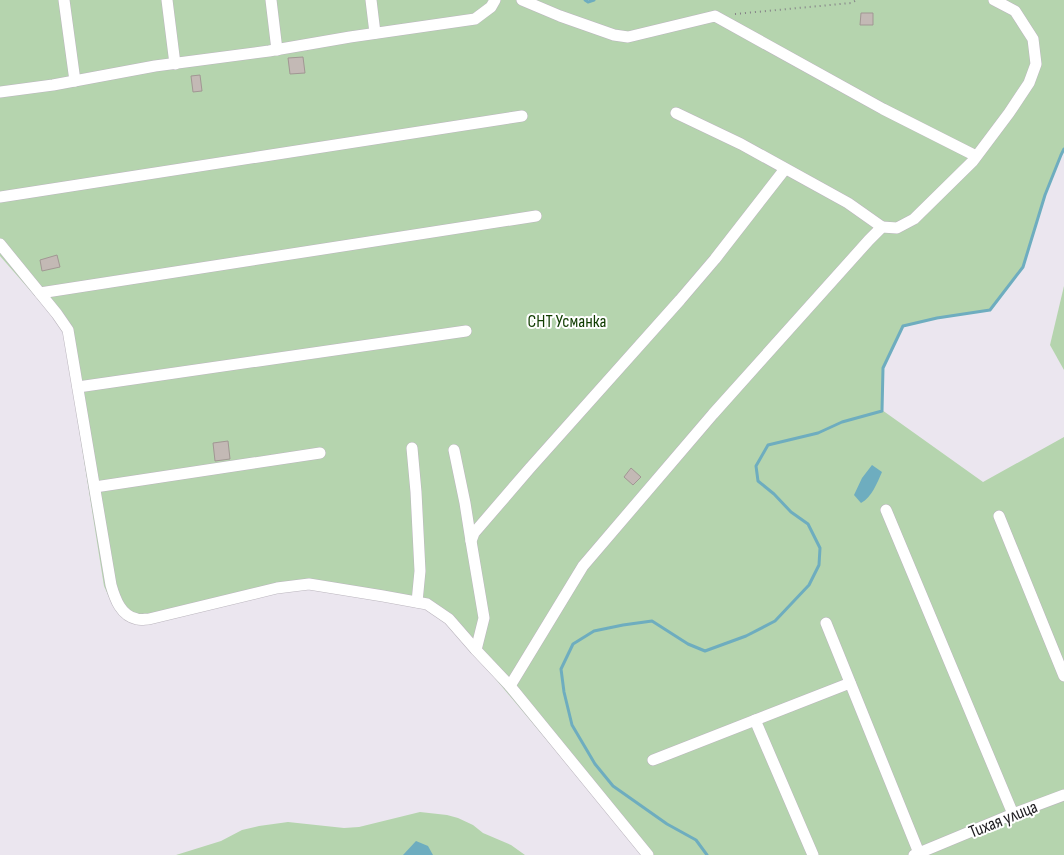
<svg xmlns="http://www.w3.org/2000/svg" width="1064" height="855" viewBox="0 0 1064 855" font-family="'Sofia Sans Condensed',sans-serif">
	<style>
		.green { fill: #b5d4ae }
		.water { fill: #6eadbf }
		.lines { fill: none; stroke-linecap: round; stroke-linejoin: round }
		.stream { stroke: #6eadbf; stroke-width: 3 }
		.building { fill: #c3b9b5; stroke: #a19793 }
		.street-casing { stroke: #bbb6be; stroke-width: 12 }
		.path { stroke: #848187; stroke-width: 2; stroke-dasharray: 1 4; stroke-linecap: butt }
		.street { stroke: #fff; stroke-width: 11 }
		.labels { text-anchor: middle; stroke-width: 4; stroke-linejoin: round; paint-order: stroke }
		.park-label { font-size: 18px; fill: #103d01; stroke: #fff }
		.street-label { font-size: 18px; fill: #1e1d20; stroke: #fff }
	</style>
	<rect width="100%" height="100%" fill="#ebe6ef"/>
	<g class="green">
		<polygon points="0,0 585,0 588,2 594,0 1064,0 1064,149 1061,155 1045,195 1023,267 990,310 937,318 903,326 883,368 882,410 983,482 1064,437 1064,855 643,855 447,621 425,607 310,587 127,620 113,606 104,586 63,328 0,256"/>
		<polygon points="1064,286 1064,370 1050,345"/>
		<polygon points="420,812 447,815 458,818 473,825 483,833 511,845 525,855 176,855 221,841 242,830 259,826 288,822 344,828 359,827"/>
	</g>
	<g class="water">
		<path d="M872 465 882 472C877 483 872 497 861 503L854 495 862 478Z"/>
		<polygon points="416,841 428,846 433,855 403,855"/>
	</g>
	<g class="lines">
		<g class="stream">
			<polyline points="585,0 588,2 594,0"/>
			<polyline points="707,855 696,840 667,824 613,786 595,764 572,725 564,692 561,669 573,644 594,631 623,625 652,621 688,644 705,651 746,636 775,621 809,585 819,565 820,548 808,524 791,512 774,494 758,481 756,466 768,445 818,433 842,422 882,411 883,368 903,326 937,318 990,310 1023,267 1045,195 1061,155 1064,149"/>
		</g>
	</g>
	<g class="building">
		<polygon points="861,13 873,13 873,25 860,25"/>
		<polygon points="303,57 305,73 290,74 288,58"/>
		<polygon points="200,75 202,91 193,92 191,76"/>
		<polygon points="57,255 60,267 42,271 40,260"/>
		<polygon points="228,441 230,459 215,461 213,443"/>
		<polygon points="631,468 641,477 633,485 624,477"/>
	</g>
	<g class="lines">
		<defs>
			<g id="street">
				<polyline points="64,0 75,81"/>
				<polyline points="167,0 175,64"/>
				<polyline points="271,0 277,50"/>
				<polyline points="371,0 375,33"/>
				<polyline points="522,0 560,16 614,35 628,37 715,16 883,109 976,156"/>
				<polyline points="0,92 53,85 155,66 269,51 350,37 475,19 491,7 495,0"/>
				<polyline points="676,113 741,144 848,203 882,227"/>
				<polyline points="0,197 522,116"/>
				<path d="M0 244 57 314 68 330 111 585C115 599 121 616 137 619 141 620 145 619 149 619L277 588 309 584 383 596 427 604 449 619 476 650 510 686 648 855"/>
				<polyline points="40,293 536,216"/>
				<polyline points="78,387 466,331"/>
				<polyline points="412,448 416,492 420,571 417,602"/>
				<polyline points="454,450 465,503 471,541"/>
				<polyline points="95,487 320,453"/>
				<polyline points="886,510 1013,814"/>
				<polyline points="999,516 1064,676"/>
				<polyline points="826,623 919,853"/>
				<polyline points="476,650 484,618 471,541 474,533 530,468 680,300 715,259 785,169"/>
				<polyline points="510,686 583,566 713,414 869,240 882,227 897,228 914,219 973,161 1009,113 1029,83 1036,64 1033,39 1015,11 994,0"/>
				<polyline points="755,720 813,855"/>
				<polyline points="653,760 850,683"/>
				<polyline points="914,855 1013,814 1064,795"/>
			</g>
		</defs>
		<use href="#street" class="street-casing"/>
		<polyline class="path" points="735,14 851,3 857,0"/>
		<use href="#street" class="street"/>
	</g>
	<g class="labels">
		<g class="park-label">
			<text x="567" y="327">СНТ Усманка</text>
		</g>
		<g class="street-label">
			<text transform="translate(1003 819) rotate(-22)" y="6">Тихая улица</text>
		</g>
	</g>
</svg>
